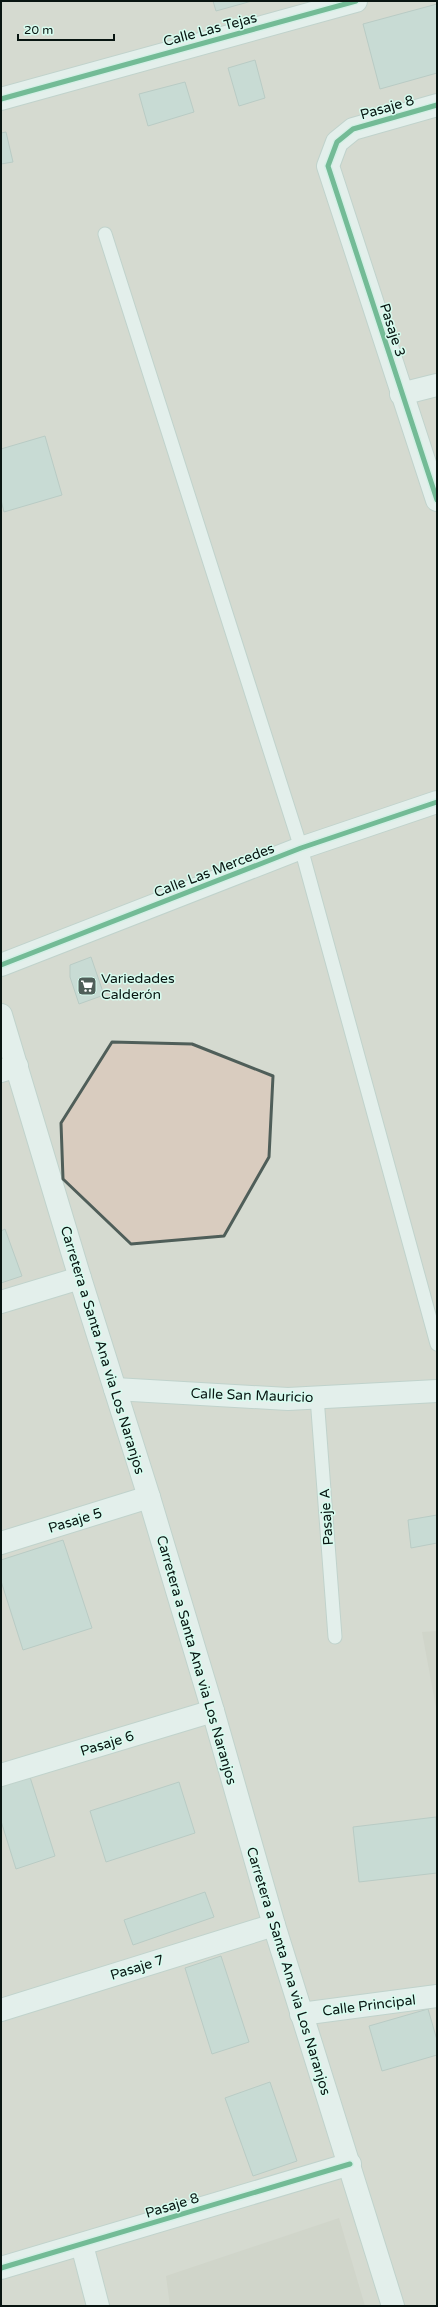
<svg xmlns="http://www.w3.org/2000/svg" width="438" height="2307" viewBox="0 0 438 2307" font-family="'Varela Round',sans-serif">
	<style>
		.green { fill: #d9ccbf }
		.forest { fill: #cfc0b1 }
		.building { fill: #bccfc8; stroke: #9baba5 }
		.lines { fill: none; stroke-linecap: round; stroke-linejoin: round }
		.lane-casing { stroke: #abbbb5; stroke-width: 15 }
		.street-casing { stroke: #abbbb5; stroke-width: 24 }
		.secondary-casing { stroke: #abbbb5; stroke-width: 24 }
		.lane { stroke: #f8fbfa; stroke-width: 13 }
		.street { stroke: #f8fbfa; stroke-width: 22 }
		.secondary { stroke: #f8fbfa; stroke-width: 22 }
		.cycleway-casing { stroke: #d7fcef; stroke-width: 8 }
		.cycleway { stroke: #00873e; stroke-width: 5 }
		.marked { fill: none; stroke: #4f5e59; stroke-width: 3; stroke-linejoin: round }
		.labels { text-anchor: middle; stroke-width: 3; stroke-linejoin: round; paint-order: stroke }
		.street-label { font-size: 14px; fill: #081511; stroke: #d7fcef }
		.poi-label { font-size: 14px; fill: #081511; stroke: #d7fcef; text-anchor: start }
	</style>
	<rect width="100%" height="100%" fill="#d2e6df"/>
	<rect class="green" x="1" y="1" width="436" height="2305"/>
	<g class="forest">
		<polygon points="437,1631 437,1713 422,1632"/>
		<polygon points="339,2218 365,2306 170,2306 166,2276"/>
	</g>
	<g class="building">
		<polygon points="213,1 252,1 216,11"/>
		<polygon points="437,4 437,73 380,89 363,24"/>
		<polygon points="255,60 265,98 239,106 228,68"/>
		<polygon points="185,82 194,112 148,126 139,94"/>
		<polygon points="6,132 13,162 1,164 1,133"/>
		<polygon points="45,436 62,495 4,512 1,500 1,449"/>
		<polygon points="91,957 104,995 79,1004 70,977 70,965"/>
		<polygon points="5,1229 22,1276 1,1283 1,1231"/>
		<polygon points="437,1515 437,1543 411,1548 408,1520"/>
		<polygon points="63,1540 92,1628 23,1650 1,1581 1,1560"/>
		<polygon points="30,1777 55,1856 16,1869 1,1821 1,1786"/>
		<polygon points="179,1782 195,1833 106,1862 90,1811"/>
		<polygon points="436,1817 437,1873 359,1882 353,1827"/>
		<polygon points="205,1892 214,1917 133,1945 124,1920"/>
		<polygon points="221,1956 249,2042 212,2054 185,1968"/>
		<polygon points="428,2009 437,2040 437,2055 382,2071 369,2026"/>
		<polygon points="270,2082 297,2161 253,2176 225,2098"/>
	</g>
	<g class="lines">
		<defs>
			<g id="lane">
				<polyline points="105,234 301,848 437,1344"/>
				<polyline points="317,1397 335,1637"/>
			</g>
			<g id="street">
				<polyline points="1,99 356,1"/>
				<polyline points="437,105 353,129 337,142 328,166 437,500"/>
				<polyline points="401,394 437,385"/>
				<polyline points="1,965 301,848 437,802"/>
				<polyline points="1,1071 17,1066"/>
				<polyline points="1,1302 80,1278"/>
				<polyline points="115,1389 288,1399 437,1391"/>
				<polyline points="1,1543 149,1497"/>
				<polyline points="1,1775 213,1711"/>
				<polyline points="1,2010 274,1925"/>
				<polyline points="301,2014 437,1996"/>
				<polyline points="82,2245 98,2306"/>
				<polyline points="1,2268 350,2164"/>
			</g>
			<polyline id="secondary" points="1,1015 80,1278 149,1497 213,1711 274,1925 393,2306"/>
		</defs>
		<use href="#lane" class="lane-casing"/>
		<use href="#street" class="street-casing"/>
		<use href="#secondary" class="secondary-casing"/>
		<use href="#lane" class="lane"/>
		<use href="#street" class="street"/>
		<use href="#secondary" class="secondary"/>
		<defs>
			<g id="cycleway">
				<polyline points="1,99 356,1"/>
				<polyline points="437,105 353,129 337,142 328,166 437,500"/>
				<polyline points="1,965 301,848 437,802"/>
				<polyline points="1,2268 350,2164"/>
			</g>
		</defs>
		<use href="#cycleway" class="cycleway-casing"/>
		<use href="#cycleway" class="cycleway"/>
	</g>
	<path d="M0 0H438V2307H0ZM112 1042 192 1044 273 1076 269 1157 224 1236 131 1244 63 1179 61 1123Z" fill="#d2e6df" fill-opacity=".55" fill-rule="evenodd"/>
	<path class="marked" d="M112 1042 192 1044 273 1076 269 1157 224 1236 131 1244 63 1179 61 1123Z"/>
	<defs>
		<symbol id="supermarket-square" viewBox="-11 -11 22 22"><rect x="-9" y="-9" width="18" height="18" rx="4" fill="#4f5e59" stroke="#d7fcef"/><path d="M-6-5.5h2.5l.6 2H6L4.5 2H-2.5L-4.4-4H-6ZM-1.5 3.2a1.3 1.3 0 1 0 .1 0ZM3 3.2a1.3 1.3 0 1 0 .1 0Z" fill="#fff"/></symbol>
	</defs>
	<g fill-rule="evenodd">
		<use href="#supermarket-square" x="76" y="975" width="22" height="22"/>
	</g>
	<g class="labels">
		<g class="street-label">
			<text transform="translate(210 29) rotate(-15)" y="5">Calle Las Tejas</text>
			<text transform="translate(387 107) rotate(-16)" y="5">Pasaje 8</text>
			<text transform="translate(393 330) rotate(72)" y="5">Pasaje 3</text>
			<text transform="translate(214 870) rotate(-21)" y="5">Calle Las Mercedes</text>
			<text transform="translate(103 1350) rotate(73)" y="5">Carretera a Santa Ana via Los Naranjos</text>
			<text transform="translate(252 1395) rotate(2)" y="5">Calle San Mauricio</text>
			<text transform="translate(326 1517) rotate(-94)" y="5">Pasaje A</text>
			<text transform="translate(75 1520) rotate(-17)" y="5">Pasaje 5</text>
			<text transform="translate(197 1660) rotate(74)" y="5">Carretera a Santa Ana via Los Naranjos</text>
			<text transform="translate(107 1743) rotate(-17)" y="5">Pasaje 6</text>
			<text transform="translate(137 1967) rotate(-17)" y="5">Pasaje 7</text>
			<text transform="translate(289 1971) rotate(73)" y="5">Carretera a Santa Ana via Los Naranjos</text>
			<text transform="translate(369 2005) rotate(-7)" y="5">Calle Principal</text>
			<text transform="translate(172 2205) rotate(-17)" y="5">Pasaje 8</text>
		</g>
		<g class="poi-label">
			<text x="101" y="983">Variedades<tspan x="101" dy="16">Calderón</tspan></text>
		</g>
	</g>
	<rect width="438" height="2307" fill="none" stroke="#081511" stroke-width="4"/>
	<path d="M18 34v6h96v-6" fill="none" stroke="#081511" stroke-width="2"/>
	<text x="24" y="34" font-size="12" fill="#081511" stroke="#d7fcef" stroke-width="3" paint-order="stroke">20 m</text>
</svg>
